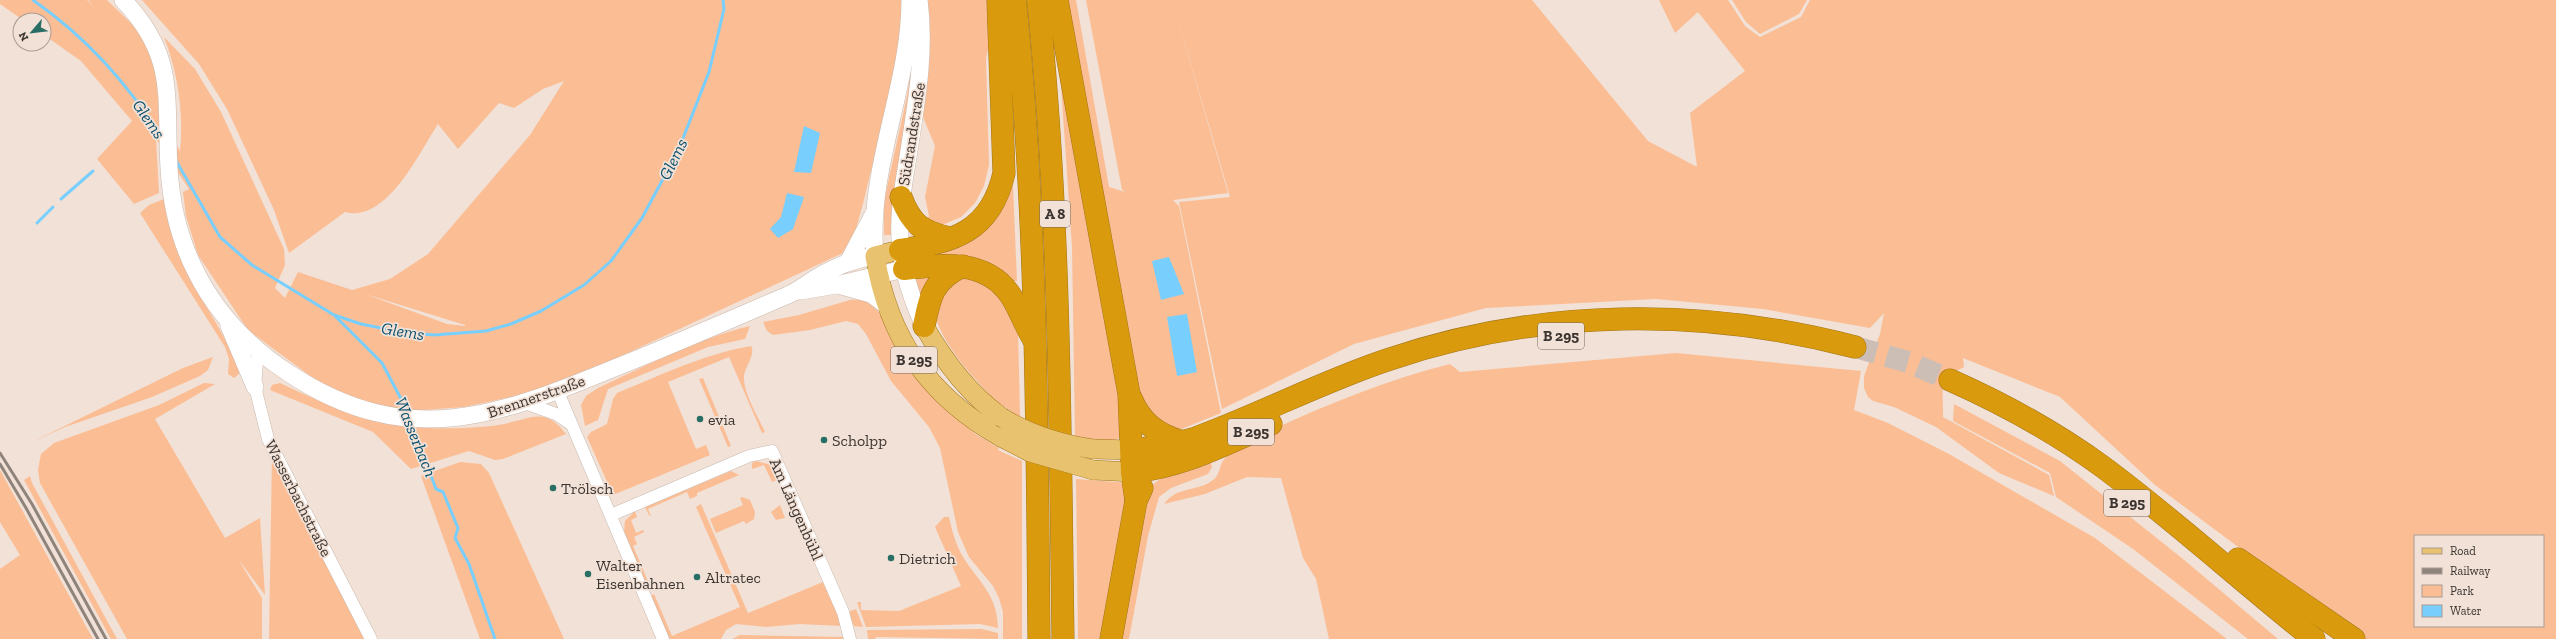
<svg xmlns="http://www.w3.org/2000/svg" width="2556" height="639" viewBox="0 0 2556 639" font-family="'Zilla Slab',serif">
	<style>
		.green { fill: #fbbd94; fill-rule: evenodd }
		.water { fill: #78cffe }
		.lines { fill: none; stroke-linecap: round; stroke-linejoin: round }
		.stream { stroke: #78cffe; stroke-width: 3 }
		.highway-tunnel { stroke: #cdbeb5; stroke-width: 22; stroke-dasharray: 22 11; stroke-linecap: butt }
		.street-casing { stroke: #c9b9ae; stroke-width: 13 }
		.secondary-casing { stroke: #c9b9ae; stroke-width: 18 }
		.primary-casing { stroke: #a2761a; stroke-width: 20 }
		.highway-casing { stroke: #a2761a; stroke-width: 23 }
		.street { stroke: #fff; stroke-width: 12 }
		.secondary { stroke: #fff; stroke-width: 17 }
		.primary { stroke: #e8c26e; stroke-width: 19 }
		.highway { stroke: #d99a0e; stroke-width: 22 }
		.rail { stroke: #8f847c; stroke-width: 3 }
		.primary-bridge-casing { stroke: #a2761a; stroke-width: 20; stroke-linecap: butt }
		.primary-bridge { stroke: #e8c26e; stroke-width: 19 }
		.poi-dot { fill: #286e64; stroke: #f2e1d6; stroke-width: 1.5 }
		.labels { text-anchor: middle; stroke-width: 3.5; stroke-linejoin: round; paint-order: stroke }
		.shield { fill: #f2e1d6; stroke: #726862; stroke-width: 1 }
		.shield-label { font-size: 15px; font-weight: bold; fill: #3b3430 }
		.street-label { font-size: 16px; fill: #3b3430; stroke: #f2e1d6 }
		.poi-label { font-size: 16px; fill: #3b3430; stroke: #f2e1d6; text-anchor: start }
		.water-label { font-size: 17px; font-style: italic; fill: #0b5271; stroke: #f2e1d6 }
	</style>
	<rect width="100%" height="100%" fill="#f2e1d6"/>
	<g class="green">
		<path d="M0 0H87L94 7 88 0H107L136 28 156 61 159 116 180 151C184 113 178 73 164 37L195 69 221 112 284 249 285 265 275 288 285 298 298 272 352 290 390 279 428 254 530 135 564 81 543 89 514 108 499 103 458 149 438 124C419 153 387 223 345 212L289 253 274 210 227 109 199 64 142 0H903V21L892 82 864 200 852 243 843 253 617 358 526 394 464 407 411 411 379 407 332 392 248 330 198 255 186 216 183 192 189 189 156 139 159 193 134 204 97 159 132 121 81 61 44 35V20H23L0 4ZM365 294 465 325V326L447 324Z"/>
		<polygon points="922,0 990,0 990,41 986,58 989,165 984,186 975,203 961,217 942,225 926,221 929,216 925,197 935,146 923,117"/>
		<path d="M1062 0H1076L1109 187 1125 192 1122 190 1086 0H1532L1648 141 1697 167 1690 113 1745 71 1698 12 1675 33 1659 0H1728L1745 26 1760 37 1801 17 1810 0H2556V639H2362L2155 485 2060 397 1963 358 1964 367C1936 381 1944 391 1943 417L2049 475 2054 496 1999 473 1936 427 1894 407 1873 401 1868 397 1864 388V376L1880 334 1884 313 1870 328 1763 309 1656 299 1486 308 1354 344 1222 409 1179 202 1230 197 1173 3 1228 193 1173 200 1179 206 1221 413 1179 430 1144 414ZM2415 536H2543V626H2415Z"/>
		<polygon points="1732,0 1807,0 1799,14 1760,34 1746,22"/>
		<polygon points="913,55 916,55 891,235 884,235 884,201 907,96"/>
		<polygon points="1060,71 1121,392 1122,436 1111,443 1075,436 1072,247"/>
		<polygon points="1013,186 1017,281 1005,282 915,261"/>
		<path d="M164 199C167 213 169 227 174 241 190 287 222 326 241 372L234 378 228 374 229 359 225 347 140 213 149 205Z"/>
		<polygon points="937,269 920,301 911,272"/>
		<path d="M962 274 992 284 1018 329 1020 417 1002 405 1001 408C975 377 940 347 933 306Z"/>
		<path d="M850 300C862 299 869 301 877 310L951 414 977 435 999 448 998 450 1022 461V639H1003V612L999 598 993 586 969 557 958 532 940 448 929 427 891 381 866 334 858 324 846 321 810 330 773 335 767 331 763 322 799 315Z"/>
		<path d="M750 326 745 339 708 347 608 389 598 420 585 426 581 405 586 396 598 388C648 365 696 339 750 326Z"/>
		<path d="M751 346C756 354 745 367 744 376 743 393 758 416 765 432L762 433 729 357 668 382 696 449 706 445 710 455 613 495 587 437 591 432 607 424 613 399 617 393C661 375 704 354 751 346Z"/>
		<path d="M1676 353 1861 371 1854 410 1888 423 1949 454 2095 538 2227 639H1329L1316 579 1303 558 1281 478 1247 477 1205 494 1164 504C1176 486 1198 492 1213 480 1220 475 1219 467 1223 461 1226 456 1232 451 1236 447 1306 413 1375 383 1450 364L1460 372Z"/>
		<polygon points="213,357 208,370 200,376 152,397 65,427 30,443 183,368"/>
		<polygon points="703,378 731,446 728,447 699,379"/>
		<polygon points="204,383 215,384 155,419 225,538 260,518 265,595 238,559 262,598 262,639 127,639 40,483 38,470 41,454 54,443 159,405"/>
		<path d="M280 383C345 414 389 431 462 428 475 427 491 427 504 424 533 418 545 407 566 434L503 459 495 460 469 451 411 469 373 432 270 390 272 385Z"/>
		<polygon points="1954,404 2060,461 2183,559 2278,639 2248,639 2133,549 2056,497 2050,473 1953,421"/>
		<polygon points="272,455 366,639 269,639"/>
		<polygon points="756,461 771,465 779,479 772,482 764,465 752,469 752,463"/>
		<path d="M1210 461 1212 467 1208 474 1171 488 1159 497 1148 536 1129 639H1119L1147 492C1160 472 1189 468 1210 461Z"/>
		<polygon points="460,462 481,464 489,473 564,639 480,639 421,476"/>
		<polygon points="0,470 93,639 0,639 0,569 20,555 0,522"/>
		<polygon points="731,471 739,475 697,493 697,496 690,499 687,492 648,509 651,516 649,515 645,507"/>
		<polygon points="30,476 32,483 117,639 111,639 24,480"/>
		<polygon points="1076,479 1130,483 1104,639 1078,639"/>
		<polygon points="742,497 750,500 755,512 754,519 746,524 744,521 716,533 710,519 743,505 740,498"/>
		<polygon points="701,504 748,613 823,582 842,626 800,624 766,627 736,624 726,630 721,639 669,639 651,596 654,594 672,636 740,607 696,507"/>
		<polygon points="780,505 785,518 776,520 771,512"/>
		<polygon points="635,511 637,517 631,520 636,533 643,530 644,532 634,537 637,544 633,546 649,584 646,585 624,532 625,521"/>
		<path d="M944 517H949C952 531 956 545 963 557 980 584 997 594 998 628L980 624 866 627 857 602H861V610L899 611 961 586 935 527Z"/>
		<polygon points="856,609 863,627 854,626 848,612"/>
		<polygon points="982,629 998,633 998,639 876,637 875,639 868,639 867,630"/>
		<polygon points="740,635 845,637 845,639 732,639"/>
	</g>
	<g class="water">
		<polygon points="804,126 820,133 811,173 794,172"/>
		<polygon points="787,193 804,197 793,229 778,238 770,229 781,217"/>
		<polygon points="1169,257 1184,294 1161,300 1152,261"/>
		<polygon points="1187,314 1197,372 1177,376 1167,317"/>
	</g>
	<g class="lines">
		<g class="stream">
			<path d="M33 0C87 38 125 81 162 137"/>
			<polyline points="175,159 220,237 252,265 334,315 361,324 401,332 434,335 486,331 511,324 541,311 584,285 611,261 642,218 678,151 709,72 724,9 723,0"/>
			<polyline points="61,199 93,171"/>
			<polyline points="37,223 53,207"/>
			<polyline points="336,317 382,363 408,412"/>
			<polyline points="412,425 436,489 443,492 458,528 455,538 469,564 495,639"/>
		</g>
		<polyline class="highway-tunnel" points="1855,347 1908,362 1950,380"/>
		<defs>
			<g id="street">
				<polyline points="258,350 255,387 268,439 371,639"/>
				<polyline points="558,392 663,639"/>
				<polyline points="525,403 556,414 571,424"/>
				<polyline points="611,515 749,456 772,451 843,612 850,639"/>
			</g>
			<g id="secondary">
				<path d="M123 0C177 56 165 97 169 168 171 203 179 238 195 270 216 313 250 348 290 374 408 451 498 416 617 367 675 344 732 319 788 295 798 291 806 284 816 278 834 267 854 259 875 256 867 168 910 87 910 0"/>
				<path d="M919 0C926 53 916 104 908 157 903 188 897 219 901 250 904 277 913 302 924 326"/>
				<polyline points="848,262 872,217"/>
				<polyline points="838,285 871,294 887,306"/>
				<polyline points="801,291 836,285 904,269"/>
				<polyline points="229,326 255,387"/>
			</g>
			<g id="primary">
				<path d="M900 250 875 256C888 337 928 396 1001 437"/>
				<path d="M924 326C944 361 968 393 1001 417"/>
				<polyline points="1093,449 1132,450"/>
				<polyline points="1093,470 1132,472"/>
			</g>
			<g id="highway">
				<path d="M1015 0C1037 212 1037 426 1039 639"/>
				<path d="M1038 0C1060 212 1060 426 1063 639"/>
				<polyline points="1057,0 1129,394 1132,472 1136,501"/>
				<path d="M901 197C911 224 922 232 950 238"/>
				<path d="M900 250C955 242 991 231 1004 173L998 0"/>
				<path d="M904 269C942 264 987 259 1011 296 1020 310 1025 326 1034 340"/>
				<path d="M924 326C930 296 933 280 963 266"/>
				<path d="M1950 380C2004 404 2055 432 2103 467 2176 521 2243 583 2314 639"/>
				<path d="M1131 398C1141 423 1158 435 1183 442"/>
				<path d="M1132 450 1166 446 1193 439C1259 415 1321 382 1387 360 1540 308 1701 307 1855 347"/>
				<path d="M1132 472C1182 467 1226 444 1271 424"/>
				<polyline points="2238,559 2354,639"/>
				<polyline points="1111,639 1136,501 1142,488"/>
			</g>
		</defs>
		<use href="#street" class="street-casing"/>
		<use href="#secondary" class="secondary-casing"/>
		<use href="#primary" class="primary-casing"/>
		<use href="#highway" class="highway-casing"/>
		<use href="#street" class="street"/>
		<use href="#secondary" class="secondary"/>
		<use href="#primary" class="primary"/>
		<use href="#highway" class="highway"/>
		<g class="rail">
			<polyline points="0,453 32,504 106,639"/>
			<polyline points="0,464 26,508 98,639"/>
		</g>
		<defs>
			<g id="primary-bridge">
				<path d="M1001 417C1030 435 1060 444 1093 449"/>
				<polyline points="1001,437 1030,452 1093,470"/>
			</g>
		</defs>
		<use href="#primary-bridge" class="primary-bridge-casing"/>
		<use href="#primary-bridge" class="primary-bridge"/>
	</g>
	<g class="poi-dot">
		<circle cx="700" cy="419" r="4"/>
		<circle cx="824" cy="440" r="4"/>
		<circle cx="553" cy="488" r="4"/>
		<circle cx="891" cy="558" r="4"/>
		<circle cx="588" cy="574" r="4"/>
		<circle cx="697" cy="577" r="4"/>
	</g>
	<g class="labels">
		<g class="shield">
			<rect x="1040" y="201" width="30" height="26" rx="3"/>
			<rect x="1538" y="323" width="46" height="26" rx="3"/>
			<rect x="891" y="347" width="46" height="26" rx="3"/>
			<rect x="1228" y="419" width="46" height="26" rx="3"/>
			<rect x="2104" y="490" width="46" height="26" rx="3"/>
		</g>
		<g class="shield-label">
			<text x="1055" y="219">A 8</text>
			<text x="1561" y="341">B 295</text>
			<text x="914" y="365">B 295</text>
			<text x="1251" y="437">B 295</text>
			<text x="2127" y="508">B 295</text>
		</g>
		<g class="street-label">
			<text transform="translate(911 134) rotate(-81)" y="6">Südrandstraße</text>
			<text transform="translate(536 396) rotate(-19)" y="6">Brennerstraße</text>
			<text transform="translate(299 498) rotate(63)" y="6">Wasserbachstraße</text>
			<text transform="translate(797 509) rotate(66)" y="6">Am Längenbühl</text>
		</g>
		<g class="poi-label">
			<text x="708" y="425">evia</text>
			<text x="832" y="446">Scholpp</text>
			<text x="561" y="494">Trölsch</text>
			<text x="899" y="564">Dietrich</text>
			<text x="596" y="571">Walter<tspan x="596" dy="18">Eisenbahnen</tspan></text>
			<text x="705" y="583">Altratec</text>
		</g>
		<g class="water-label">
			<text transform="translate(149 119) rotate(55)" y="6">Glems</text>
			<text transform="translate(673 159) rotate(-64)" y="6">Glems</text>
			<text transform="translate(403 331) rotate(9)" y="6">Glems</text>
			<text transform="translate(416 437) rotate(68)" y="6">Wasserbach</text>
		</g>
	</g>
	<rect x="2414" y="535" width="130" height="92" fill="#f2e1d6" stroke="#a99c94"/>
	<rect x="2422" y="548" width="20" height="6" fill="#e8c26e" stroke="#a99c94"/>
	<text x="2450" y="555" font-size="12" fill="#3b3430">Road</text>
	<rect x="2422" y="568" width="20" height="6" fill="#8f847c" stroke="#a99c94"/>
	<text x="2450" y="575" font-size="12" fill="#3b3430">Railway</text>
	<rect x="2422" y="585" width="20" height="12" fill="#fbbd94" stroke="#a99c94"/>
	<text x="2450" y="595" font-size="12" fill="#3b3430">Park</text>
	<rect x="2422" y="605" width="20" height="12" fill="#78cffe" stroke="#a99c94"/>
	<text x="2450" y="615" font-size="12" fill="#3b3430">Water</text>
	<g transform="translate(32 32) rotate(242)"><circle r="19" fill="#f2e1d6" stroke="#a99c94"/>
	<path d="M0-3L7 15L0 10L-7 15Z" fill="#286e64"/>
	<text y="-6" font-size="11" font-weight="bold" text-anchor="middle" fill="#3b3430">N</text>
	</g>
</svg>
